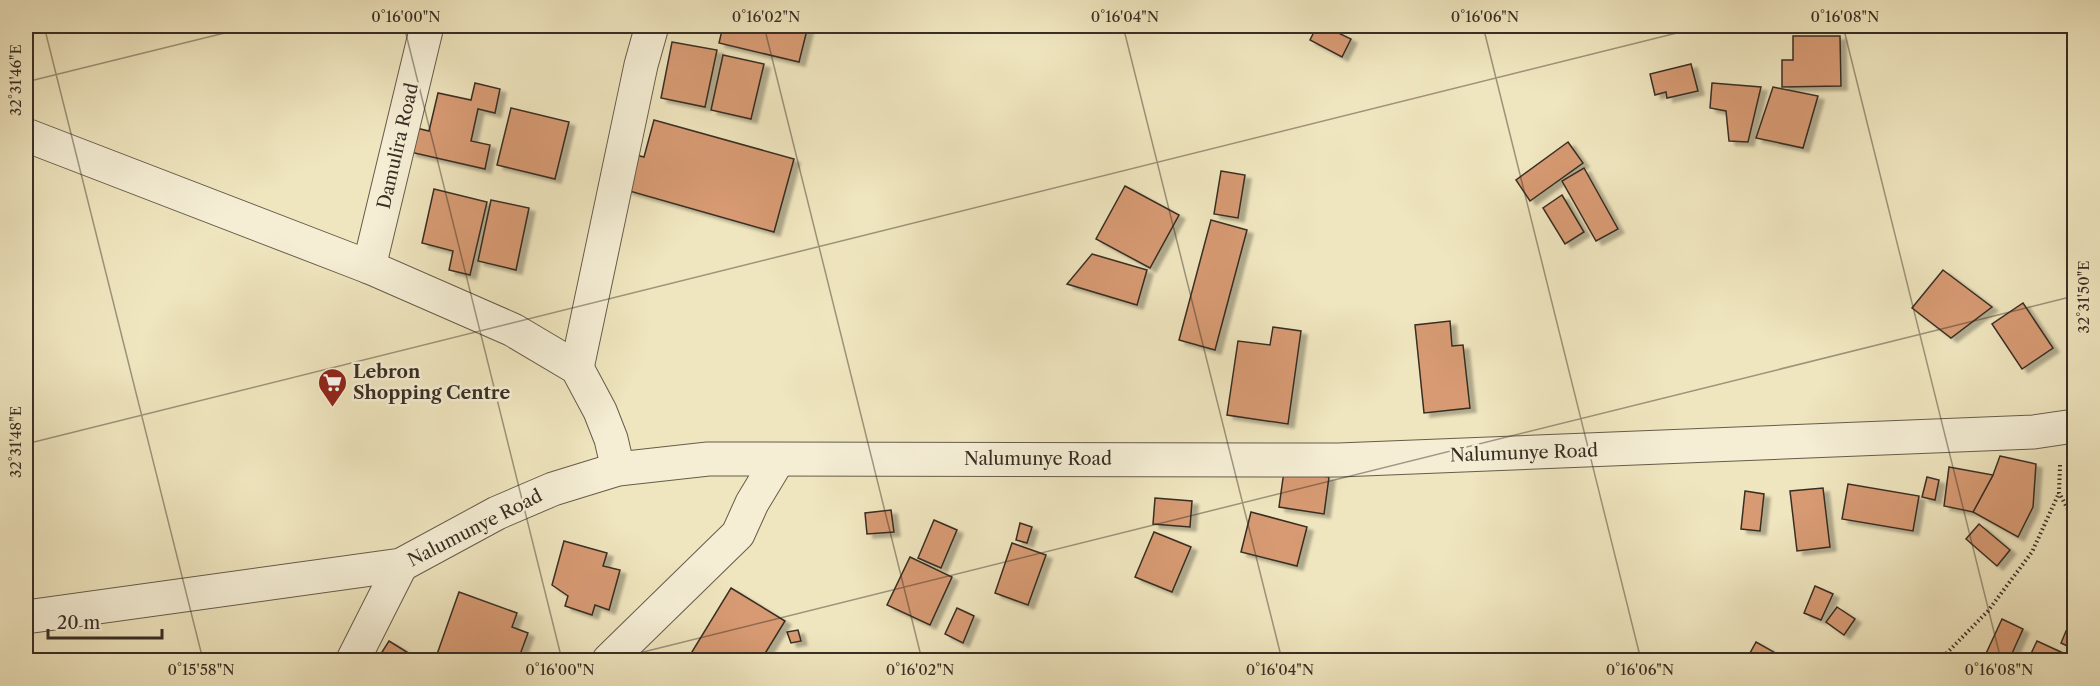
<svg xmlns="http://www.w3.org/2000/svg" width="2100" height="686" viewBox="0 0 2100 686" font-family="'Libre Caslon Text',serif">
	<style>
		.building { fill: #d79a73; stroke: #382e24; stroke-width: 1.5; filter: url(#shadow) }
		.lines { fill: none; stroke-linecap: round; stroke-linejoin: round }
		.minor-casing { stroke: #665c4a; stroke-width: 35 }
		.path { stroke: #382e24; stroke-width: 4; stroke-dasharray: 1.5 3; stroke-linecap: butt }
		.minor { stroke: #f5eed5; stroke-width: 33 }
		.ticks { fill: none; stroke: #382e24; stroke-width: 1.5; stroke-opacity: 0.45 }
		.labels { text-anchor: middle; stroke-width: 5; stroke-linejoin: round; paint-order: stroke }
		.street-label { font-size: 18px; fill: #382e24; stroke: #f5eed5 }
		.poi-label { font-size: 18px; font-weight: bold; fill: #382e24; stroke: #f5eed5; text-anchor: start }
		.neatline { fill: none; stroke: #382e24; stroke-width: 2 }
		.ticks-label { font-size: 15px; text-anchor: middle; fill: #382e24 }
	</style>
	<defs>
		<filter id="shadow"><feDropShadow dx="6" dy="4" stdDeviation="1.5" flood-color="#0004"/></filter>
	</defs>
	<rect width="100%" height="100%" fill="#efe5be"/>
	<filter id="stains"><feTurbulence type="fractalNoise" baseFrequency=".00333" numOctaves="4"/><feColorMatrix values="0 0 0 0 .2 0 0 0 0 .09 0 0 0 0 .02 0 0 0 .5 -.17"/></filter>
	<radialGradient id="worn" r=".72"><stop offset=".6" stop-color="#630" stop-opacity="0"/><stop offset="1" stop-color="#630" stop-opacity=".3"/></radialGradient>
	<g class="building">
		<polygon points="723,26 808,26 799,62 719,43"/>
		<polygon points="1317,26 1324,26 1351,39 1342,57 1310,40"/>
		<polygon points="1793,36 1840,36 1841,86 1782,87 1782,60 1793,60"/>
		<polygon points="672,42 717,50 705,107 661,98"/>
		<polygon points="723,55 764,64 751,119 711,110"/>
		<polygon points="1691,64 1698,91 1667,98 1666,92 1655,95 1650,74"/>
		<polygon points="475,83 500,89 495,113 478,109 471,141 490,145 485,169 410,152 416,128 429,131 438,93 471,100"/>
		<polygon points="1712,83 1761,87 1748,142 1729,141 1726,111 1710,108"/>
		<polygon points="1773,87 1818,96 1803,148 1756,138"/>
		<polygon points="511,108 569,122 555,179 497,165"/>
		<polygon points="654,120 794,159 774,232 626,190 636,155 644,157"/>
		<polygon points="1568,142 1583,163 1530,201 1516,180"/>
		<polygon points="1584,168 1618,229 1596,241 1562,181"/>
		<polygon points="1221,171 1245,175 1238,218 1214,214"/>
		<polygon points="1125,186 1179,215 1150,268 1096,239"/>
		<polygon points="434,189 487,202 470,275 449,270 453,251 422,243"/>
		<polygon points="1562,195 1584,232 1565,244 1543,208"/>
		<polygon points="491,200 529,208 516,270 478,261"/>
		<polygon points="1211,220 1247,230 1215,350 1179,340"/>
		<polygon points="1092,254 1147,270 1137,305 1067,284"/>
		<polygon points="1943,270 1992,307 1951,338 1912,308"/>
		<polygon points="2023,303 2053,348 2022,369 1992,324"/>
		<polygon points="1450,321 1452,346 1463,345 1470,408 1424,413 1415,325"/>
		<polygon points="1273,327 1301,331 1288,424 1227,415 1238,341 1270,345"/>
		<polygon points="2000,456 2036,464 2033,507 2018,537 1973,512 1993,475"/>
		<polygon points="1949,467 1993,475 1973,512 1944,506"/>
		<polygon points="1284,471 1329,477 1324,514 1279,507"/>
		<polygon points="1927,477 1939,480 1935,500 1922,497"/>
		<polygon points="1848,484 1919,496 1913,531 1842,519"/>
		<polygon points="1823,488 1830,547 1797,551 1790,491"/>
		<polygon points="1745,491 1764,494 1760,531 1741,529"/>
		<polygon points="1155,498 1192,501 1190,527 1153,524"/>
		<polygon points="891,510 894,532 867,534 865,513"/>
		<polygon points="1251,512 1307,527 1297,566 1241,552"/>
		<polygon points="934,520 957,530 941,568 918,558"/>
		<polygon points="1020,523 1032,527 1027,543 1016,540"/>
		<polygon points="1979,524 2010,550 1997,566 1966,539"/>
		<polygon points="1154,532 1191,547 1172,592 1135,577"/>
		<polygon points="564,541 607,553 603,566 620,570 609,610 595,605 592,615 565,606 568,596 552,585"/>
		<polygon points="1012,543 1046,555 1028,605 995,593"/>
		<polygon points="910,557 952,577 930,625 887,605"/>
		<polygon points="1815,586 1833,594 1821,620 1804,613"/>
		<polygon points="731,588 785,621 761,660 687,660"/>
		<polygon points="459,592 517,613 512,627 528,633 518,660 446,660 436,657"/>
		<polygon points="1837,607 1855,619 1844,635 1826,622"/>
		<polygon points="957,608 974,616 963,643 945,634"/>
		<polygon points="2074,612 2074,649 2061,643"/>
		<polygon points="2002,619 2023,629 2009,660 1983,660"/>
		<polygon points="798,630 801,641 791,643 787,632"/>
		<polygon points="389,641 418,659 417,660 396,660 382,652"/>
		<polygon points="2037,641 2074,658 2074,660 2028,660"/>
		<polygon points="1756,642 1788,660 1760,660 1749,655"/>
	</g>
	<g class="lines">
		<defs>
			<g id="minor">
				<polyline points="26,135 369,267 513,330 577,368 600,411 611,439 618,469"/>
				<polyline points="369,267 427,26"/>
				<polyline points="577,368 641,65 652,26"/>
				<polyline points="26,617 401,565 497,513 553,489 618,469 708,459 1339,460 2034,432 2074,426"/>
				<polyline points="353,660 401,565"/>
				<polyline points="609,660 738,534 752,503 778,460"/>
			</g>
		</defs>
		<use href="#minor" class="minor-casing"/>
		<g class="path">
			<polyline points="2060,465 2059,493 2074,520"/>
			<polyline points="1940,660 1988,611 2032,552 2059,493"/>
		</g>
		<use href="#minor" class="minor"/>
	</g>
	<path class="ticks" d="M44 26 203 660M404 26 562 660M764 26 922 660M1123 26 1282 660M1483 26 1641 660M1843 26 2001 660M26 82 253 26M26 444 1705 26M611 660 2074 296M2063 660 2074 658"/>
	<defs>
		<symbol id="supermarket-pin" viewBox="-11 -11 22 30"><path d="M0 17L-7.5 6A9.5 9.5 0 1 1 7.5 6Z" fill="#8f2418" stroke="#f5eed5"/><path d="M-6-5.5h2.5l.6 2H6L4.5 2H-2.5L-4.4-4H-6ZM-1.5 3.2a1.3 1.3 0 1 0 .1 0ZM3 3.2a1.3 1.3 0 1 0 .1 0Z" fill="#fff"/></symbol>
	</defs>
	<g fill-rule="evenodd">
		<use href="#supermarket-pin" x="316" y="366" width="33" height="45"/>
	</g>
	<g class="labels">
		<g class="street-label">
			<text transform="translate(398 146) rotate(-77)" y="6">Damulira Road</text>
			<text transform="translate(1524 453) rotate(-2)" y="6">Nalumunye Road</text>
			<text x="1038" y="465">Nalumunye Road</text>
			<text transform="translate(475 528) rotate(-27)" y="6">Nalumunye Road</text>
		</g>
		<g class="poi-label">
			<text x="353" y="378">Lebron<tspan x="353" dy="21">Shopping Centre</tspan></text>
		</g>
	</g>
	<rect width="2100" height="686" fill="none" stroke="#efe5be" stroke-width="66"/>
	<path d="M48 629v9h114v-9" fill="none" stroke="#382e24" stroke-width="3"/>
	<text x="57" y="629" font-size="18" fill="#382e24" stroke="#f5eed5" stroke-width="4.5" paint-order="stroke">20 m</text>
	<rect x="33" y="33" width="2034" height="620" class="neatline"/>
	<g class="ticks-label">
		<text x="406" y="22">0°16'00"N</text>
		<text x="766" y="22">0°16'02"N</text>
		<text x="1125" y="22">0°16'04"N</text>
		<text x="1485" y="22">0°16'06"N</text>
		<text x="1845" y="22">0°16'08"N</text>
		<text transform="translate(16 80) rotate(-90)" y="5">32°31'46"E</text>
		<text transform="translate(2084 297) rotate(-90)" y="5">32°31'50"E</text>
		<text transform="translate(16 442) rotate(-90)" y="5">32°31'48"E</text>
		<text x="201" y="675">0°15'58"N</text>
		<text x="560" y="675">0°16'00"N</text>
		<text x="920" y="675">0°16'02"N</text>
		<text x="1280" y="675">0°16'04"N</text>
		<text x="1640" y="675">0°16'06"N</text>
		<text x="1999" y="675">0°16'08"N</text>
	</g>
	<rect width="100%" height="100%" filter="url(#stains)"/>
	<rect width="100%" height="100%" fill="url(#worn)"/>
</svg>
